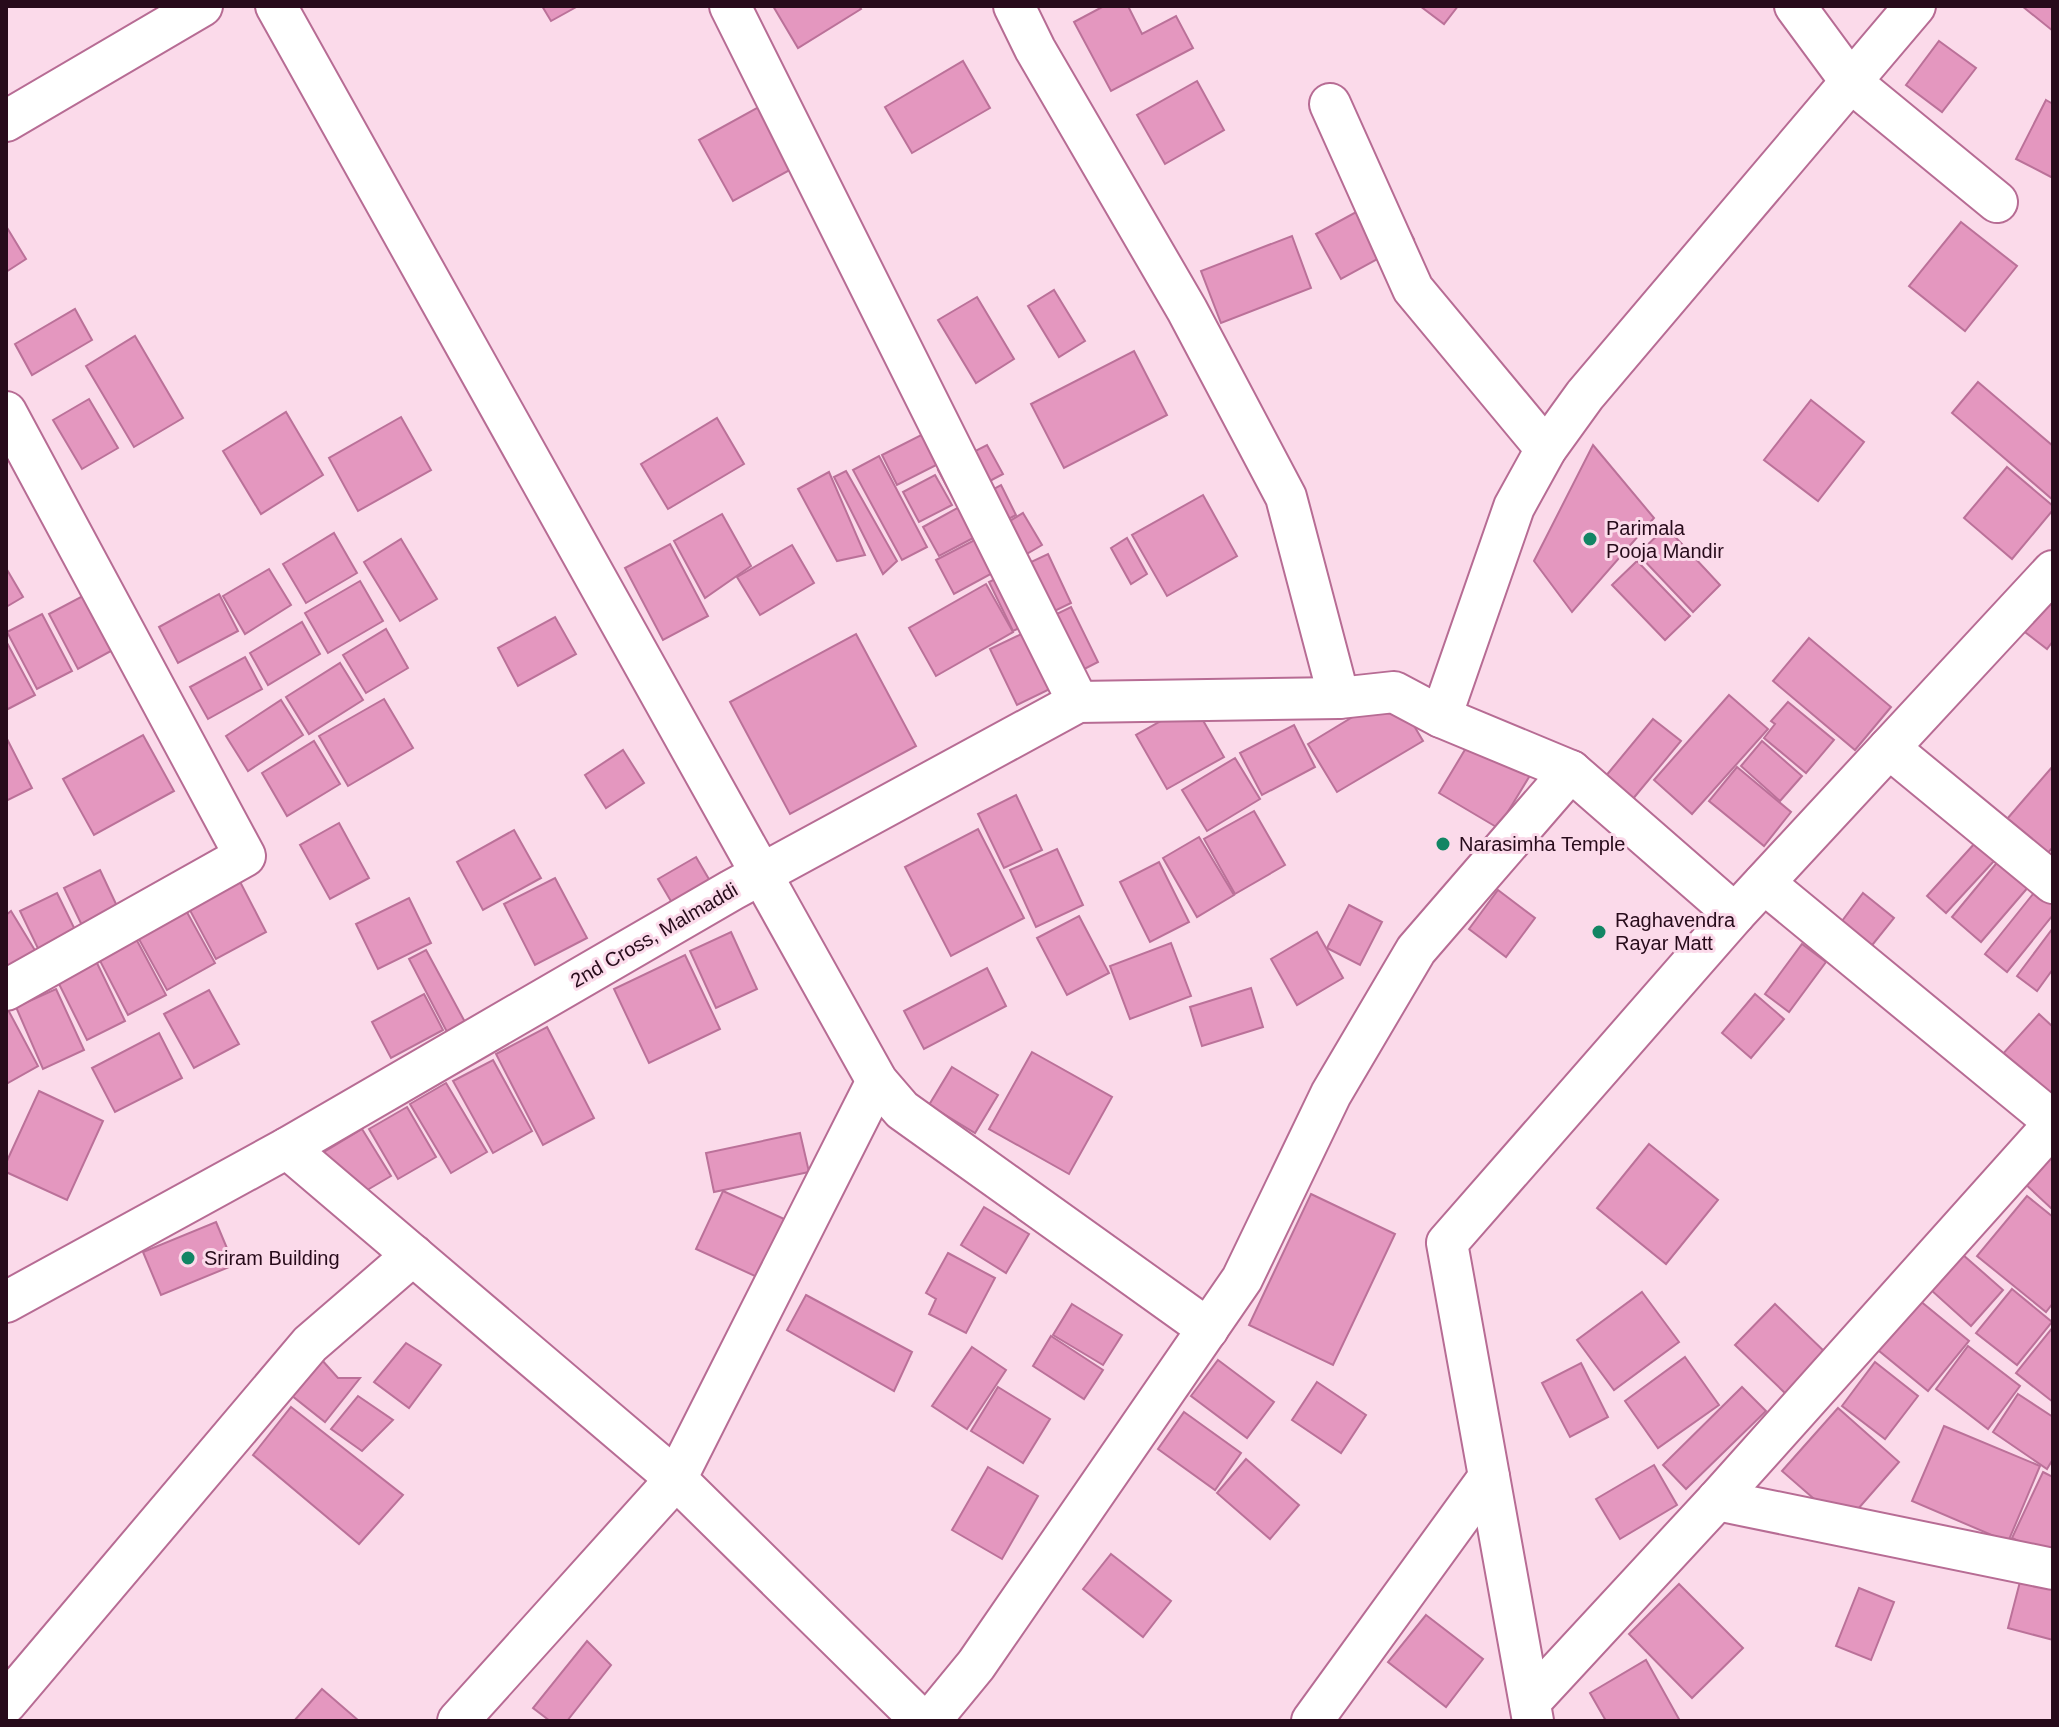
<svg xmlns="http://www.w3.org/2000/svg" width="2059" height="1727" viewBox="0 0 2059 1727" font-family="Arial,sans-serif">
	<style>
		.building { fill: #e497bf; stroke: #bb7199; stroke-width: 2 }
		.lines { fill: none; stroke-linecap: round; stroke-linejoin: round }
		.minor-casing { stroke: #b76c94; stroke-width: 44 }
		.minor { stroke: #fff; stroke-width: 40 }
		.poi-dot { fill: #128564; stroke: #fbdaea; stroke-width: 3 }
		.labels { text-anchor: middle; stroke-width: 6; stroke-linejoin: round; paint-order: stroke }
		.poi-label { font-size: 20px; fill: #270b1b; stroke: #fbdaea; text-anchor: start }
		.street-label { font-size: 20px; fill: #270b1b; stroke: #fbdaea }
	</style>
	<rect width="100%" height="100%" fill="#fbdaea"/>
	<g class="building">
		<polygon points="542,6 578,6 551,21"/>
		<polygon points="773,6 859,6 861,9 798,48"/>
		<polygon points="1104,6 1128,6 1142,34 1176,16 1193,48 1111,91 1074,22"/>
		<polygon points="1420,6 1458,6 1444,24"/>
		<polygon points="2022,6 2053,6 2053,31"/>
		<polygon points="1939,41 1976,68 1942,112 1906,85"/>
		<polygon points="963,61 990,108 912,153 885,107"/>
		<polygon points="1197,81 1224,130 1165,164 1137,115"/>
		<polygon points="786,92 819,154 733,201 699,140"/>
		<polygon points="2046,100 2053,104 2053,178 2016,159"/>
		<polygon points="1389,194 1414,239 1341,279 1316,234"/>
		<polygon points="1961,222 2017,266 1965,331 1909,286"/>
		<polygon points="6,226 26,259 6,272"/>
		<polygon points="1292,236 1311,288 1221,323 1201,271"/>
		<polygon points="1054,290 1085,341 1059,357 1028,306"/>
		<polygon points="977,297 1014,359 976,383 938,320"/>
		<polygon points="75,309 92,340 32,375 15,344"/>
		<polygon points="135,336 183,418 134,447 86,366"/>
		<polygon points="1134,351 1167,415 1064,468 1031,404"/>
		<polygon points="1978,382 2053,446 2053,500 1952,413"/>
		<polygon points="89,399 118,448 82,469 53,420"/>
		<polygon points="1811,400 1864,442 1818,501 1764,460"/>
		<polygon points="286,412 323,475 261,514 223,451"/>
		<polygon points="401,417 431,470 358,511 329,458"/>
		<polygon points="717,418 744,464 668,509 641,464"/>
		<polygon points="935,428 950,458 897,485 882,455"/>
		<polygon points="987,445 1003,474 954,500 938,470"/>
		<polygon points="1593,445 1654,518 1572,612 1534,561"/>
		<polygon points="879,456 927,547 902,560 853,470"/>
		<polygon points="2007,467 2053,506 2053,510 2012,559 1964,518"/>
		<polygon points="846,471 897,561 883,574 834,477"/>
		<polygon points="829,472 865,555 837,561 798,489"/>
		<polygon points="935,475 952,505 919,522 903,492"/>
		<polygon points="1001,485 1016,515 979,535 964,505"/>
		<polygon points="1203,495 1237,556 1167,596 1132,535"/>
		<polygon points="961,506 977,536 939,556 923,527"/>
		<polygon points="1023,513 1042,545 1013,562 995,530"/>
		<polygon points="722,514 751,566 705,598 674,541"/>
		<polygon points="1666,527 1720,585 1693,612 1638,554"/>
		<polygon points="992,531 1009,564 954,594 936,560"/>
		<polygon points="334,533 357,573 306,603 283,564"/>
		<polygon points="1127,538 1147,574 1131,584 1111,548"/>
		<polygon points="401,539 437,599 400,621 364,562"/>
		<polygon points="670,544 708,616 663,640 625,568"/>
		<polygon points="792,545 814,583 760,615 737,577"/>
		<polygon points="1048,554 1071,603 1013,631 989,582"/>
		<polygon points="1637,561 1690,616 1665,640 1612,585"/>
		<polygon points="6,568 23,597 6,607"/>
		<polygon points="269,569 291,605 245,634 223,596"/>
		<polygon points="360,581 383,621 328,653 305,613"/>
		<polygon points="986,584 1013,632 936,676 909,628"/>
		<polygon points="2053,589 2053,641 2047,649 2021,629"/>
		<polygon points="94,590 122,645 78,669 49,614"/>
		<polygon points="219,594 238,631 178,663 159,627"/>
		<polygon points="1071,607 1098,662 1059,682 1032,626"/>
		<polygon points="42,614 72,671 37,689 7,632"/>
		<polygon points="555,617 576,654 518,686 498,648"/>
		<polygon points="302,622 320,654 268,685 250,653"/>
		<polygon points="386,629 408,668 366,693 343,655"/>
		<polygon points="1030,630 1056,686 1017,705 990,649"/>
		<polygon points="856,634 916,746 790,814 730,702"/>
		<polygon points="1809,638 1891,707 1855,750 1773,681"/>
		<polygon points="6,641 35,695 6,710"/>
		<polygon points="245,657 262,689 208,719 190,687"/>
		<polygon points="340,663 363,700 309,734 286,697"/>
		<polygon points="1394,692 1423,741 1337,792 1308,744"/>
		<polygon points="1729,695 1768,729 1692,814 1654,780"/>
		<polygon points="384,699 413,748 348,786 319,736"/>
		<polygon points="281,700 303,735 248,771 226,736"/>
		<polygon points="1788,702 1834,740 1806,773 1764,738 1775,724 1771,721"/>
		<polygon points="1193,703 1224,757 1167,789 1136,735"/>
		<polygon points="1653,719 1681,741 1632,800 1605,777"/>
		<polygon points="1481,723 1540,759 1498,828 1439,793"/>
		<polygon points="1294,725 1315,767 1262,795 1240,753"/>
		<polygon points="143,735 174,791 94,835 63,779"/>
		<polygon points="6,737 32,788 6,801"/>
		<polygon points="314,741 340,784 287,816 262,773"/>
		<polygon points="1762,741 1802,776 1780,801 1741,766"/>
		<polygon points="623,750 644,783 606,808 585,775"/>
		<polygon points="1235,758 1260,799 1207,831 1182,790"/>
		<polygon points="2053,766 2053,847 2047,854 2007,819"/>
		<polygon points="1737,767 1791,812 1764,846 1709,801"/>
		<polygon points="1016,795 1042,850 1004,868 978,814"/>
		<polygon points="1254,811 1285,865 1235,894 1204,839"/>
		<polygon points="339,823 369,878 330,899 300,845"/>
		<polygon points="978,829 1024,918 951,956 905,867"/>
		<polygon points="514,830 541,878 483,910 457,862"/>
		<polygon points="1199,837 1234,895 1197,917 1163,858"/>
		<polygon points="1975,843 1994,861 1946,913 1927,896"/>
		<polygon points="1057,849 1083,905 1036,927 1010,870"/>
		<polygon points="696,857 710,881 672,903 658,879"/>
		<polygon points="2000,859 2030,885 1981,942 1952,917"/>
		<polygon points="1159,862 1189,922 1150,942 1120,882"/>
		<polygon points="100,870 124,921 88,938 64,888"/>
		<polygon points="236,874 266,932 216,959 185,901"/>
		<polygon points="555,878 587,938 535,965 504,904"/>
		<polygon points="2037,889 2053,901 2053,915 2007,972 1985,954"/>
		<polygon points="1498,890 1535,918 1506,957 1469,929"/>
		<polygon points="57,893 81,942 44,961 20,911"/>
		<polygon points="1863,893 1894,918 1869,949 1839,925"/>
		<polygon points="409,898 431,943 378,969 356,924"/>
		<polygon points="183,905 215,963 167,990 135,932"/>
		<polygon points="1349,905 1382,922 1360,965 1327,948"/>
		<polygon points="11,911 42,962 6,984 6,915"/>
		<polygon points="1079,916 1109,973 1067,995 1037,938"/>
		<polygon points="2053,928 2053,969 2037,991 2017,976"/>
		<polygon points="731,932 757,989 716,1008 690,951"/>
		<polygon points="1317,932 1343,978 1297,1005 1271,959"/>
		<polygon points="134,935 166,995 128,1015 97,955"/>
		<polygon points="1171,943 1191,996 1130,1019 1110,966"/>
		<polygon points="1802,944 1826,962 1789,1012 1765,994"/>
		<polygon points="426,950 465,1022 447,1032 409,959"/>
		<polygon points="685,955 720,1029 649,1063 614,989"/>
		<polygon points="96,961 125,1021 87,1040 57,980"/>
		<polygon points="987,968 1006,1006 924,1049 904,1011"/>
		<polygon points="1251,988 1263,1027 1202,1046 1190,1007"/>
		<polygon points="56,989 84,1050 43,1069 16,1007"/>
		<polygon points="209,990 239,1044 194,1068 164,1014"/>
		<polygon points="424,994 443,1030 391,1058 372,1022"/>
		<polygon points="1755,994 1784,1019 1751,1058 1722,1033"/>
		<polygon points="6,1006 38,1066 6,1084"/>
		<polygon points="2039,1014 2053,1027 2053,1097 2000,1057"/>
		<polygon points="547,1027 594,1118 543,1145 496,1054"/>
		<polygon points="159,1033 182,1078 115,1112 92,1068"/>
		<polygon points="1032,1052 1112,1097 1069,1174 989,1129"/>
		<polygon points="493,1060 532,1131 493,1153 453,1081"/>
		<polygon points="952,1067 998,1095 975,1133 929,1105"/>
		<polygon points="446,1083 487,1152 451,1173 410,1104"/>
		<polygon points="39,1091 103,1121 67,1200 6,1172 6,1163"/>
		<polygon points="407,1107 436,1157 398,1179 369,1129"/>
		<polygon points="362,1129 391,1176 352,1199 324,1152"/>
		<polygon points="800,1133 809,1172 714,1192 706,1153"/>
		<polygon points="1649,1144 1718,1200 1666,1264 1597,1208"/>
		<polygon points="2053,1148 2053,1210 2022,1181"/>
		<polygon points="723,1191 793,1223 766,1281 696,1249"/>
		<polygon points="1311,1194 1395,1234 1333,1365 1249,1325"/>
		<polygon points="2027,1196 2053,1217 2053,1303 2046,1312 1977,1256"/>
		<polygon points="984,1207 1029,1234 1006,1273 961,1245"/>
		<polygon points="216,1222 234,1265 161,1295 143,1252"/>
		<polygon points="948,1253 995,1278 966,1333 929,1314 936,1299 926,1293"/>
		<polygon points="1962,1254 2003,1290 1971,1326 1931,1290"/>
		<polygon points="2012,1289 2052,1322 2017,1365 1976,1333"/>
		<polygon points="1642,1292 1679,1342 1614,1390 1577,1340"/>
		<polygon points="806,1295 912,1352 894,1391 787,1330"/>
		<polygon points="1919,1300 1969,1341 1928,1391 1878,1350"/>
		<polygon points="1072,1304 1122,1335 1103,1365 1053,1335"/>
		<polygon points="1775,1304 1825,1352 1786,1394 1735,1345"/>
		<polygon points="2053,1327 2053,1402 2016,1373"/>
		<polygon points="1051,1336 1103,1370 1084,1399 1033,1366"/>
		<polygon points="406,1343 441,1365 409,1408 374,1382"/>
		<polygon points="1968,1346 2020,1386 1988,1429 1936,1389"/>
		<polygon points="972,1347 1006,1370 967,1429 932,1406"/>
		<polygon points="1685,1357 1719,1405 1658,1448 1625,1401"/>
		<polygon points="321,1359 338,1378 360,1378 325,1422 291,1395"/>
		<polygon points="1218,1360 1274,1402 1247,1438 1191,1396"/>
		<polygon points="1875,1362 1918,1396 1885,1439 1842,1406"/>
		<polygon points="1581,1363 1608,1417 1570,1437 1542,1383"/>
		<polygon points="1317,1382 1366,1415 1341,1453 1292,1420"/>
		<polygon points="998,1387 1050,1419 1023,1463 971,1431"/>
		<polygon points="1742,1387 1766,1411 1686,1489 1663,1465"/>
		<polygon points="2018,1394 2053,1417 2053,1459 2047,1469 1993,1432"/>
		<polygon points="358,1396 393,1420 362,1451 331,1429"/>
		<polygon points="291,1407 403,1495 359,1544 253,1455"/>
		<polygon points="1838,1408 1899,1462 1844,1525 1782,1471"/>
		<polygon points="1184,1412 1241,1453 1215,1490 1158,1449"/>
		<polygon points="1944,1426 2040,1466 2008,1542 1912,1501"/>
		<polygon points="1246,1459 1299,1505 1270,1539 1217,1493"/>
		<polygon points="1654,1465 1677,1505 1620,1539 1596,1499"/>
		<polygon points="988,1467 1038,1496 1002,1559 952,1530"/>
		<polygon points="2043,1472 2053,1477 2053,1557 2012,1538"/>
		<polygon points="1111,1554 1171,1601 1143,1637 1083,1589"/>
		<polygon points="2022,1574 2053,1582 2053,1640 2008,1628"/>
		<polygon points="1679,1584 1743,1648 1692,1698 1629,1634"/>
		<polygon points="1859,1588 1894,1602 1871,1660 1836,1646"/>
		<polygon points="1426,1615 1483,1659 1446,1707 1388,1662"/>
		<polygon points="587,1641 611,1665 567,1721 550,1721 533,1708"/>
		<polygon points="1646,1660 1680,1721 1606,1721 1590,1693"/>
		<polygon points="322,1689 359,1721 294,1721"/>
	</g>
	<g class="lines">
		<defs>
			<g id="minor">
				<polyline points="276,6 877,1081 902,1110 1208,1329"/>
				<polyline points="730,6 1078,702"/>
				<polyline points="1014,6 1035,49 1187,310 1286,497 1339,698"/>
				<polyline points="1795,6 1851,82 1997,202"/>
				<polyline points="1330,104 1413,289 1546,449"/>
				<polyline points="6,121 202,6"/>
				<polyline points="6,412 245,856 6,990"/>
				<polyline points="1441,717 1514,507 1546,449 1585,395 1915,6"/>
				<polyline points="1889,748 2053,883"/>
				<polyline points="1764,883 2053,1121"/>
				<polyline points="287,1148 676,1479 922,1721"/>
				<polyline points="6,1302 287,1148 732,890 1078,702 1339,698 1394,692 1441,717 1571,771 1735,914 2053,571"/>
				<polyline points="1717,1500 2053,1569"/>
				<polyline points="1530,1702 1717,1500 2053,1125"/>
				<polyline points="6,1703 310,1344 413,1255"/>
				<polyline points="458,1721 676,1479 877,1081"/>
				<polyline points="930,1721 976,1665 1242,1279 1331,1094 1416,950 1571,771"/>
				<polyline points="1312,1721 1489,1477"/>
				<polyline points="1533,1721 1447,1243 1735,914"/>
			</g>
		</defs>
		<use href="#minor" class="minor-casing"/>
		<use href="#minor" class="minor"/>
	</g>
	<g class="poi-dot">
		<circle cx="1590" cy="539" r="8"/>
		<circle cx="1443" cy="844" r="8"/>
		<circle cx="1599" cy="932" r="8"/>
		<circle cx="188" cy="1258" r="8"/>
	</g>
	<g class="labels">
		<g class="poi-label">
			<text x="1606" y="535">Parimala<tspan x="1606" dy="23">Pooja Mandir</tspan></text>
			<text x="1459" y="851">Narasimha Temple</text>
			<text x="1615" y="927">Raghavendra<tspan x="1615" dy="23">Rayar Matt</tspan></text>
			<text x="204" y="1265">Sriram Building</text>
		</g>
		<g class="street-label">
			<text transform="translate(654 935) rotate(-30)" y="7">2nd Cross, Malmaddi</text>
		</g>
	</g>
	<rect width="2059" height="1727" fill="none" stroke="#270b1b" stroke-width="16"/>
</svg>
